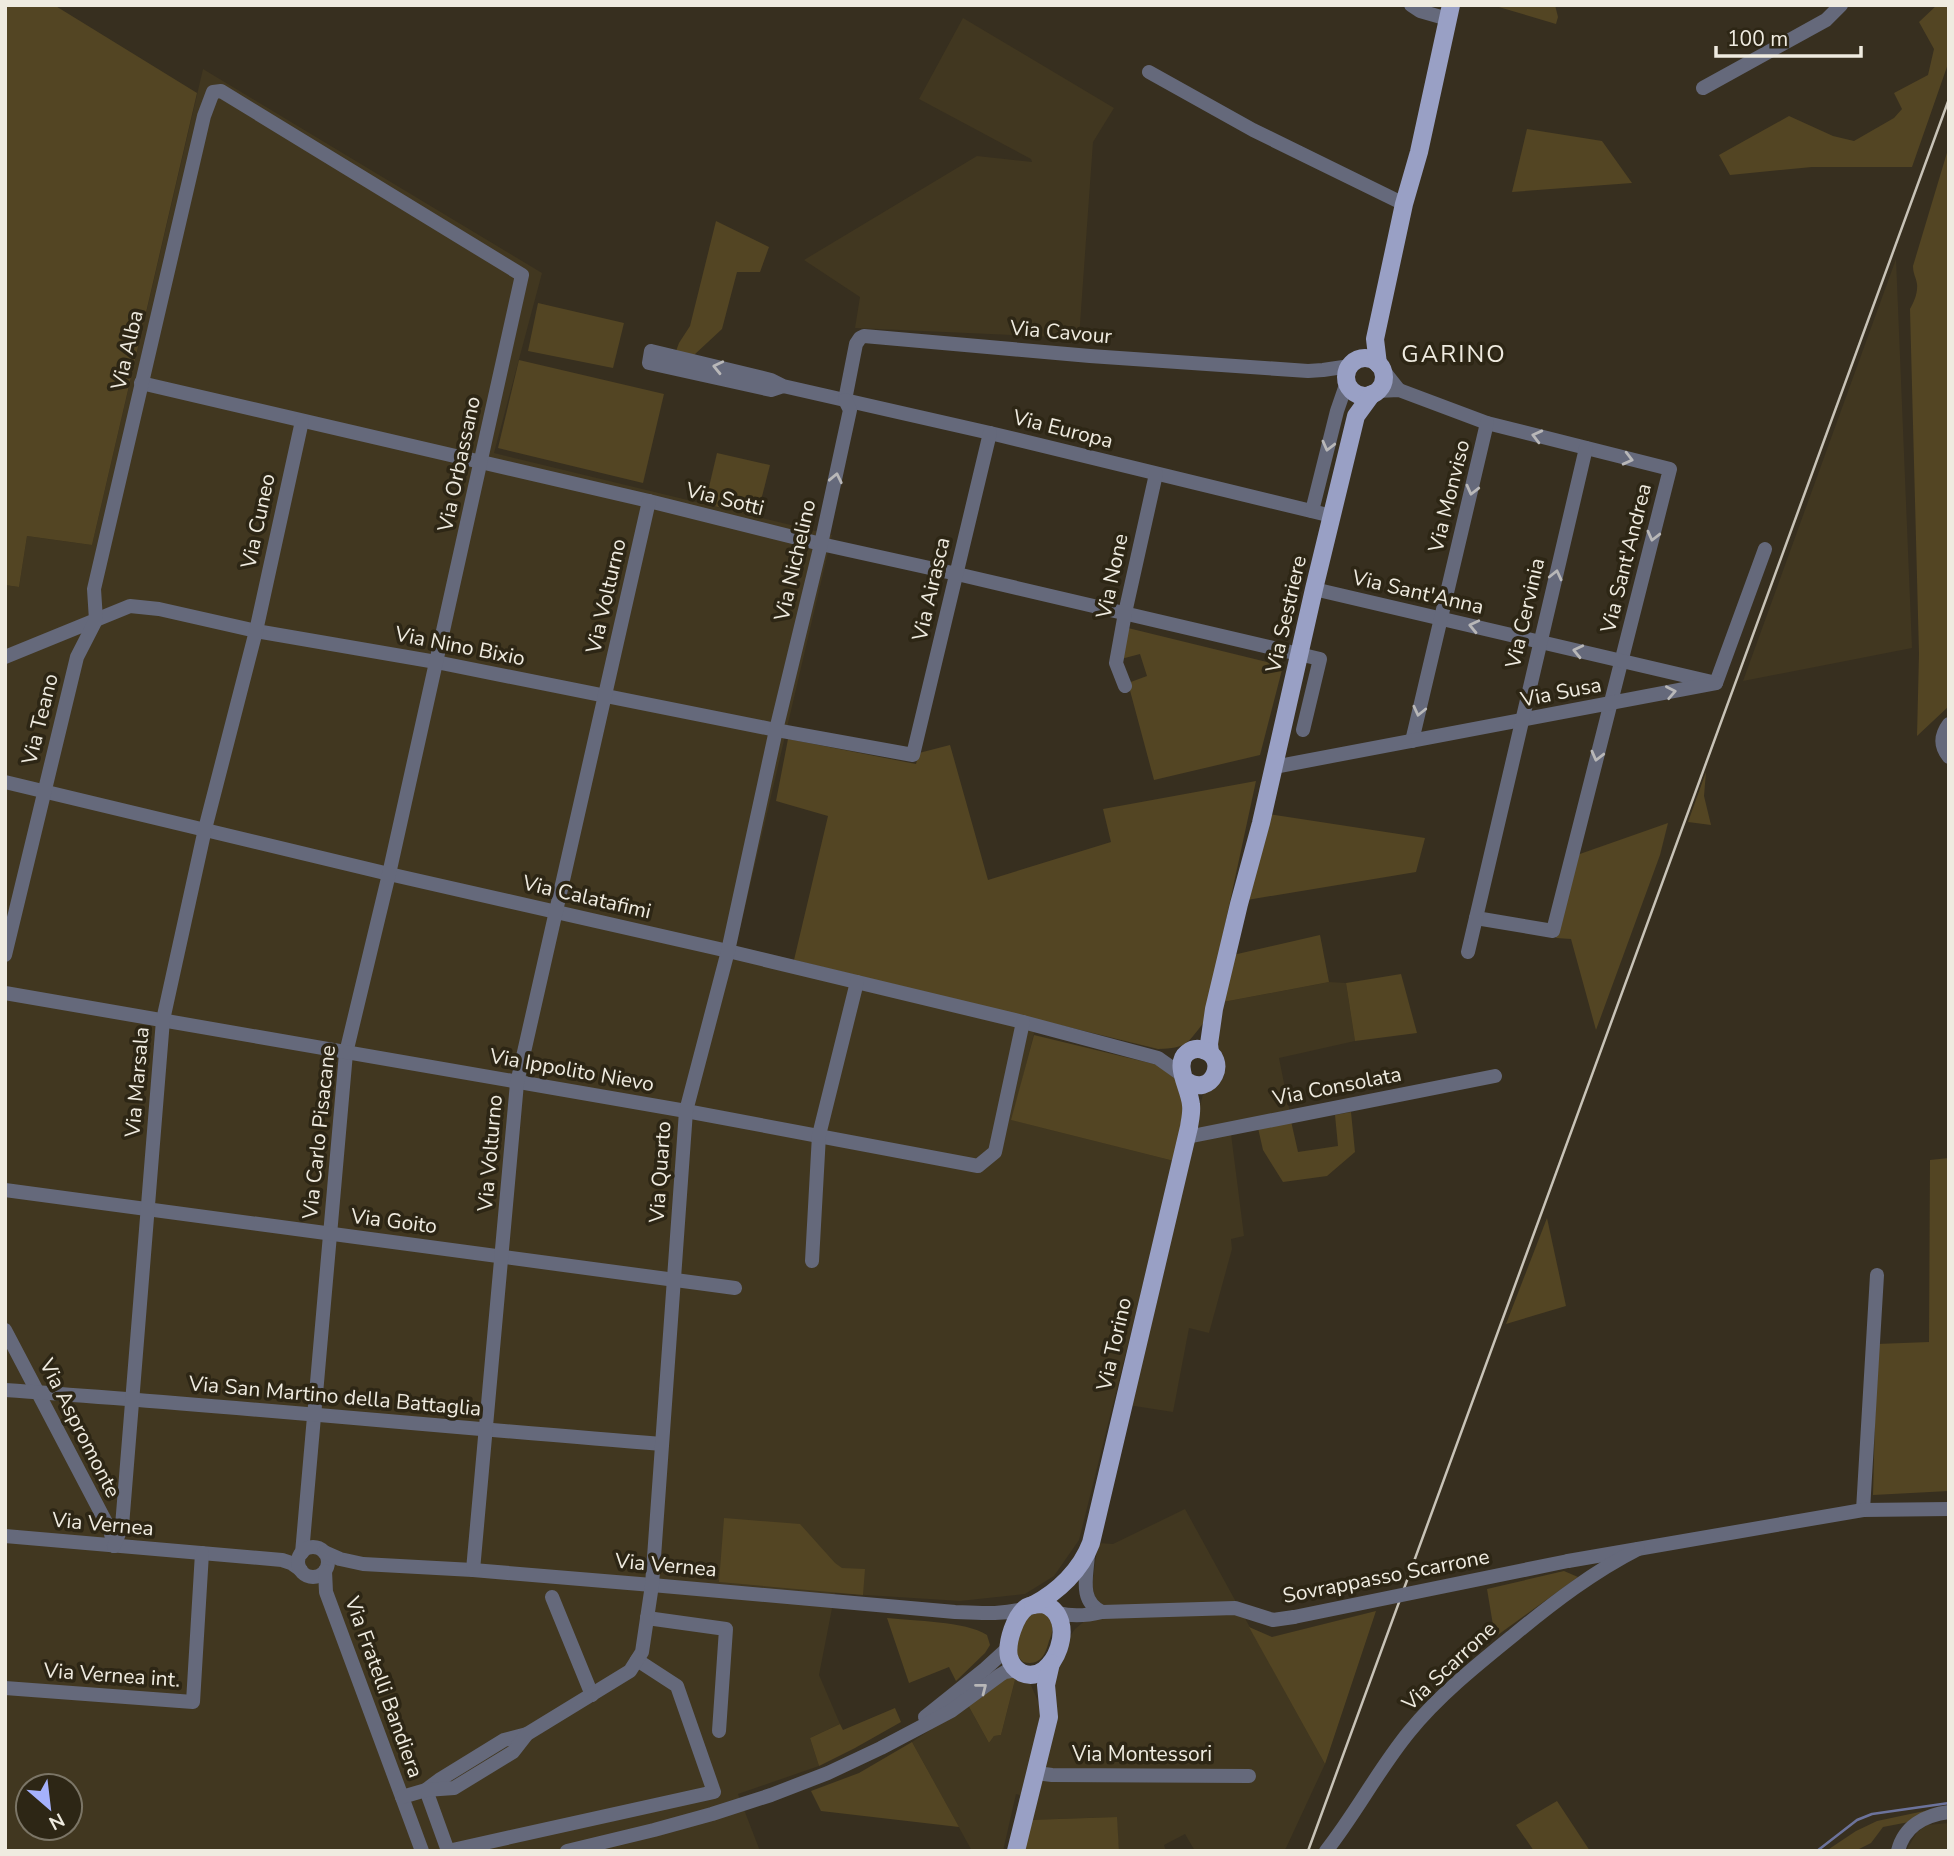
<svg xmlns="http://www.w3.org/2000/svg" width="1954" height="1856" viewBox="0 0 1954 1856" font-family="'Nunito Sans',sans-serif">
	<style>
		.built { fill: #413720; fill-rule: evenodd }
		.green { fill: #534523 }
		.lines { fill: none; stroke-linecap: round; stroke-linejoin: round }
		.stream { stroke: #6c739c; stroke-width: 2.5 }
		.minor { stroke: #65697b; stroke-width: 14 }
		.major { stroke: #99a0c5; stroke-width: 18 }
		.rail { stroke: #c8c3b7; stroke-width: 2.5 }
		.minor-bridge { stroke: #65697b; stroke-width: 14 }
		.oneway { stroke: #b8b7b8 }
		.labels { text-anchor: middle; stroke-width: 7; stroke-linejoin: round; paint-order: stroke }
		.street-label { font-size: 21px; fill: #efebe0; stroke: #2d2615 }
		.quarter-label { font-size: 24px; letter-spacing: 2px; fill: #efebe0; stroke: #2d2615 }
	</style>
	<rect width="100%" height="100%" fill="#372f1f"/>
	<g class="built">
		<polygon points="963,18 1114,108 1093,142 1079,338 855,328 860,297 804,260 977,156 1032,162 1031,159 919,99"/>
		<path d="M203 69 542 273 494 453 832 535 736 946 1038 1018 1012 1120 1174 1161 1079 1540 1054 1576 1025 1594 960 1601 835 1593 819 1675 840 1724 810 1738 819 1766 738 1794 760 1851H5V585L19 587 27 536 92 545ZM28 1786H70V1828H28Z"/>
		<polygon points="1896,259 1912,648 1743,681"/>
		<polygon points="1329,982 1346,983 1355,1041 1279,1058 1290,1113 1193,1133 1216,1044 1223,1002"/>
		<polygon points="1231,1134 1244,1236 1231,1239 1232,1249 1209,1333 1189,1328 1173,1412 1128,1405 1190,1143"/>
		<polygon points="1185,1509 1325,1764 1286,1848 1283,1851 1195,1851 1185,1834 1164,1845 1166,1851 1119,1851 1116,1817 1029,1820 1049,1682 1063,1646 1075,1629 1087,1619 1097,1605 1091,1592 1098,1543 1113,1544"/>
		<polygon points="1016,1676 1030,1683 1040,1706 1041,1725 1023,1796 1016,1794 1003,1851 972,1851 912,1742 968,1705 989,1743 994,1736 1001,1735"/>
		<polygon points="1949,1823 1949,1851 1906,1851 1917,1832 1927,1825"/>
	</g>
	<g class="green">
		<polygon points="5,5 54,5 197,93 92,545 27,536 19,587 5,585"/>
		<polygon points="1492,5 1555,5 1558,17 1556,24"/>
		<polygon points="1937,5 1949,5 1949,61 1912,167 1812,167 1730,175 1719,155 1789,116 1833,136 1854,141 1894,118 1902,109 1894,93 1928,75 1934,49 1919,22"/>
		<polygon points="1527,129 1602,141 1632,183 1512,192"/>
		<path d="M1949 146V706L1917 736 1919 654 1910 309C1914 302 1918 293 1917 284 1916 277 1913 274 1913 266Z"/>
		<polygon points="716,221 769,247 760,272 737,272 722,329 694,355 676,351 679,343 690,326"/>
		<polygon points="538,303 624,323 613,368 528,351"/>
		<polygon points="519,360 664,394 643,483 498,448"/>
		<polygon points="717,453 770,465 757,516 705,504"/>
		<polygon points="1128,628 1283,666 1260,755 1154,780 1128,683 1147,676 1140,654 1121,659"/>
		<path d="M788 739 916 764 919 753 950 745 988 880 1111 842 1103 809 1256 781 1204 1022C1187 1044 1187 1048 1158 1049L794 960 828 816 776 801Z"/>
		<polygon points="1706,772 1704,796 1711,825 1688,822"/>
		<polygon points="1269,814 1425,838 1416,872 1247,900"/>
		<polygon points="1668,823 1660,855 1596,1030 1571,939 1556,938 1577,855"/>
		<polygon points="1320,935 1329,982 1223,1002 1233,955"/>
		<polygon points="1401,974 1417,1033 1355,1041 1346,983"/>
		<polygon points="1034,1035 1162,1066 1175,1075 1184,1106 1174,1161 1011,1120"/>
		<polygon points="1351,1112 1355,1152 1327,1176 1283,1182 1263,1150 1258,1128 1291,1121 1298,1152 1338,1146 1335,1115"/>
		<polygon points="1949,1158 1949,1491 1873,1495 1877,1344 1929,1342 1930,1160"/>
		<polygon points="1547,1218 1566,1306 1506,1324"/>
		<polygon points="724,1518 800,1524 835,1563 842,1568 865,1569 863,1595 719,1582"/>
		<polygon points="1564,1571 1578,1577 1495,1637 1487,1589"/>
		<polygon points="1376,1611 1325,1764 1249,1627 1272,1637"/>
		<path d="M1042 1612C1045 1614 1048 1616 1050 1620 1054 1627 1052 1634 1049 1641 1045 1656 1040 1666 1023 1662L1014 1652C1019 1629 1015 1617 1042 1612Z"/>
		<path d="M887 1618C914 1621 965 1621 987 1635L990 1645 985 1653 956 1681 949 1667 909 1683Z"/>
		<polygon points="1016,1676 1001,1735 994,1736 989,1743 968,1705 996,1680"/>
		<polygon points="895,1708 901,1722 855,1748 819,1766 810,1738 840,1724 843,1730"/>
		<polygon points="912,1742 959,1827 821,1811 811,1791 859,1773"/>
		<polygon points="1557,1801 1590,1851 1534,1851 1516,1825"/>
		<polygon points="1929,1810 1909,1822 1883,1827 1871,1843 1855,1851 1826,1851 1856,1831 1877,1821"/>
		<polygon points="1117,1817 1119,1851 1024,1851 1029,1820"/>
	</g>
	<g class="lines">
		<polyline class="stream" points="1817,1851 1857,1820 1872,1814 1949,1803"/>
		<g class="minor">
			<polyline points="1411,5 1420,11 1448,19"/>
			<polyline points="1149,72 1253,130 1404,204"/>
			<polyline points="1703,88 1826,20 1841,5"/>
			<polyline points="1380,366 1399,390"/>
			<polyline points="141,383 649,501 821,544 957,574 1320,659 1303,730"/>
			<polyline points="783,386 771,390 649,363 651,351 771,380 783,386 990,433 1332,516"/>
			<polyline points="1377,391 1399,390 1487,423 1670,469 1553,931 1476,918"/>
			<polyline points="845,400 856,344 860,338 864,336 1090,356 1308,371 1323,370 1350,366"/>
			<polyline points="1312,511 1337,411 1347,382"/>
			<polyline points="1314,589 1712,682"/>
			<polyline points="5,657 130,606 159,609 256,631 436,662 776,730 913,755 990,433"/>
			<polyline points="1716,683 1765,549"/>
			<polyline points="1125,686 1116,663 1125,613 1156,474"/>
			<path d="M1949 724C1940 736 1940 746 1949 757"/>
			<polyline points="1412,741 1487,423"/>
			<polyline points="1274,767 1716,683"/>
			<polyline points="5,782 389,874 728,951 1023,1022 1158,1058 1182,1075"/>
			<polyline points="1468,952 1586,448"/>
			<polyline points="5,955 77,657 96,620 94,589 204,116 213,92 221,91 522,275 389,874 346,1053 302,1553"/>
			<polyline points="5,993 686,1111 978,1166 995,1152 1023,1022"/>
			<polyline points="1187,1137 1495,1076"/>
			<polyline points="5,1190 735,1288"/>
			<polyline points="812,1261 819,1135 857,982"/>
			<polyline points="5,1330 110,1530 114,1546"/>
			<path d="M5 1390C224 1405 443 1427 662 1444"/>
			<polyline points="1863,1510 1877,1275"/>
			<polyline points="5,1536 282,1560 291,1563 301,1570"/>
			<polyline points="114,1546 122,1526 163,1020 205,829 256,631 302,421"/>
			<circle cx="313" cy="1562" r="15"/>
			<path d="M1088 1551C1088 1573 1077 1600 1102 1612"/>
			<path d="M324 1552 340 1559 363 1564 473 1570 652 1585 955 1612C979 1613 1004 1615 1027 1608"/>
			<polyline points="1568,1561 1863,1510 1949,1509"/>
			<polyline points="473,1570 517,1083 649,501"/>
			<polyline points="325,1571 326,1592 422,1851"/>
			<polyline points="552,1597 592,1695"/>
			<path d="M1058 1613C1073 1617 1086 1616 1102 1612L1235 1608 1273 1620 1294 1617"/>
			<polyline points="647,1618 726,1629 719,1731"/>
			<polyline points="5,1688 193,1702 202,1553"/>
			<polyline points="925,1717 985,1669 1008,1648"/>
			<polyline points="1036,1773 1052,1775 1249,1776"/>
			<polyline points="427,1789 439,1780 504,1740 527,1734"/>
			<polyline points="426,1790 448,1851 714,1792 677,1686 637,1660"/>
			<polyline points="402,1797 426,1790 454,1788 513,1752 527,1734 630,1671 642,1652 652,1585 686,1111 728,951 776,730 821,544 850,410 845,400"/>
			<polyline points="567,1851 654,1830 712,1814 771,1795 828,1773 881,1748 951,1711 1000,1675 1005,1672 1018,1670"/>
			<path d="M1326 1851C1356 1813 1378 1770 1409 1732 1439 1695 1478 1664 1515 1634 1554 1602 1593 1572 1638 1549"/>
			<path d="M1898 1851C1904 1826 1925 1815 1949 1812"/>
		</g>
		<g class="major">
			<circle cx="1365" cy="377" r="19"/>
			<polyline points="1378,364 1375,339 1404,204 1419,152 1451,5"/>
			<polyline points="1210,1053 1209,1044 1214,1009 1239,904 1261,823 1314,589 1356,416 1372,394"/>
			<path d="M1043 1604C1081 1616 1054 1687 1022 1673 1016 1670 1011 1664 1009 1657 1006 1643 1015 1615 1027 1607 1033 1604 1037 1604 1043 1604Z"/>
			<path d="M1033 1605C1058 1592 1081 1570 1091 1543L1189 1127C1190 1120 1192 1112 1191 1105 1190 1089 1173 1064 1187 1053 1192 1049 1198 1048 1203 1050 1230 1057 1212 1100 1185 1080"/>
			<polyline points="1016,1851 1049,1717 1046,1685 1051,1663"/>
		</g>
		<polyline class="rail" points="1308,1851 1949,99"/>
		<polyline class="minor-bridge" points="1294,1617 1568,1561"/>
	</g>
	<defs><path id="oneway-chevron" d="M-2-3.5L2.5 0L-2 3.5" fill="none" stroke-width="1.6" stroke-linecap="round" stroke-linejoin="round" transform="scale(1.75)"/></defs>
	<g class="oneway">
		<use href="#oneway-chevron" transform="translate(718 367) rotate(-167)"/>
		<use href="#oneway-chevron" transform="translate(1537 436) rotate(-166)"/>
		<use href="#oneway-chevron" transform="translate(1328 446) rotate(104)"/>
		<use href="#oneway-chevron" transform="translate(1628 459) rotate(14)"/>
		<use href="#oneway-chevron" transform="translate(836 478) rotate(-78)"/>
		<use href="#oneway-chevron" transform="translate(1472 490) rotate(104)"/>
		<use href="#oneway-chevron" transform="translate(1653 536) rotate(104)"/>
		<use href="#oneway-chevron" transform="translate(1556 575) rotate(-77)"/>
		<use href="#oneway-chevron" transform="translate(1474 626) rotate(-167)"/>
		<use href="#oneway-chevron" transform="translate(1578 651) rotate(-167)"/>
		<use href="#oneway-chevron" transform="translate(1671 692) rotate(-11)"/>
		<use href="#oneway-chevron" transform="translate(1419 711) rotate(103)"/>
		<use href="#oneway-chevron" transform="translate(1597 756) rotate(104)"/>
		<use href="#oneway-chevron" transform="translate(982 1688) rotate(-38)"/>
	</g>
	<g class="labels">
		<g class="street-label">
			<text transform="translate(1061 332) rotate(5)" y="7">Via Cavour</text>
			<text transform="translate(127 350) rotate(-77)" y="7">Via Alba</text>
			<text transform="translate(1063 429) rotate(14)" y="7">Via Europa</text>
			<text transform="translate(459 464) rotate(-78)" y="7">Via Orbassano</text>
			<text transform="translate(1449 496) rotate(-76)" y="7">Via Monviso</text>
			<text transform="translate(725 499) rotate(14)" y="7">Via Sotti</text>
			<text transform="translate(258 521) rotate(-78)" y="7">Via Cuneo</text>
			<text transform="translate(1626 558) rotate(-76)" y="7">Via Sant'Andrea</text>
			<text transform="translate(795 560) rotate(-77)" y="7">Via Nichelino</text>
			<text transform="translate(1112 576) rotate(-78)" y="7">Via None</text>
			<text transform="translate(931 589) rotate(-77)" y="7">Via Airasca</text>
			<text transform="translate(1418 592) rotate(13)" y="7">Via Sant'Anna</text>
			<text transform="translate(606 596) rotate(-77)" y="7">Via Volturno</text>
			<text transform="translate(1525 613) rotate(-77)" y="7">Via Cervinia</text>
			<text transform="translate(1286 614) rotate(-77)" y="7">Via Sestriere</text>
			<text transform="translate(460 646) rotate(11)" y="7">Via Nino Bixio</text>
			<text transform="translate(1561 692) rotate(-11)" y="7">Via Susa</text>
			<text transform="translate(40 719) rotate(-76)" y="7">Via Teano</text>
			<text transform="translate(587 897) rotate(13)" y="7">Via Calatafimi</text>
			<text transform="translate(572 1070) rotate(10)" y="7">Via Ippolito Nievo</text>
			<text transform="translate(137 1082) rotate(-85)" y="7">Via Marsala</text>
			<text transform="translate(1337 1086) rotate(-11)" y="7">Via Consolata</text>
			<text transform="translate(319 1132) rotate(-84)" y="7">Via Carlo Pisacane</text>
			<text transform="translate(490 1153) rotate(-85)" y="7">Via Volturno</text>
			<text transform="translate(660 1172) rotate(-86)" y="7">Via Quarto</text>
			<text transform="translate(394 1221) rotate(7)" y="7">Via Goito</text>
			<text transform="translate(1114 1344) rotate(-77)" y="7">Via Torino</text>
			<text transform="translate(335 1396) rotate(5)" y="7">Via San Martino della Battaglia</text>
			<text transform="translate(80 1428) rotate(63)" y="7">Via Aspromonte</text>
			<text transform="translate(103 1524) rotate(5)" y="7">Via Vernea</text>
			<text transform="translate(666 1565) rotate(5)" y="7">Via Vernea</text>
			<text transform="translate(1386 1576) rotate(-11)" y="7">Sovrappasso Scarrone</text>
			<text transform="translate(1449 1666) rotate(-43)" y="7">Via Scarrone</text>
			<text transform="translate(112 1675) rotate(4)" y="7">Via Vernea int.</text>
			<text transform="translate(384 1687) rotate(70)" y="7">Via Fratelli Bandiera</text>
			<text x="1142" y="1761">Via Montessori</text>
		</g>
		<g class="quarter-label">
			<text x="1454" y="362">GARINO</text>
		</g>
	</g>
	<rect width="1954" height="1856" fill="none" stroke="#efebe0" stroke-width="14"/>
	<g transform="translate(49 1807) rotate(152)"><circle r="33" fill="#2d2615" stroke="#7b7566" stroke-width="2"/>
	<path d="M0-5L12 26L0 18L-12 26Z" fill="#a5b1fc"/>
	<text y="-10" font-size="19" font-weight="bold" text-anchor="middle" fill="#efebe0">N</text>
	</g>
	<path d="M1716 46v10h145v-10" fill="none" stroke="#efebe0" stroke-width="3.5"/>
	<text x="1727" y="46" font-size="21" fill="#efebe0" stroke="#2d2615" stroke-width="5" paint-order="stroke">100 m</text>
</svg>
